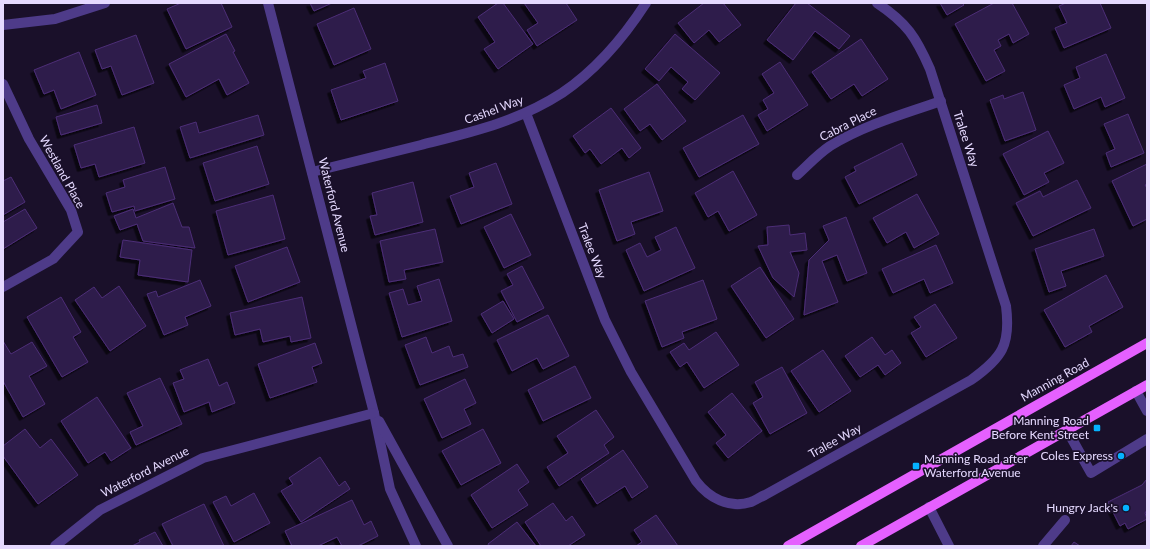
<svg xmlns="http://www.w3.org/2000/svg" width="1150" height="549" viewBox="0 0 1150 549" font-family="Lato,sans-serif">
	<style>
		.building { fill: #2f1c4b; stroke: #4c2e77; filter: url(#shadow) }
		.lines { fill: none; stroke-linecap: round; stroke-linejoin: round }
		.service { stroke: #4e3b89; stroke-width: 10 }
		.minor { stroke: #4e3b89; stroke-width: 10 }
		.tertiary { stroke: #4e3b89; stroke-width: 10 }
		.primary { stroke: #e560ff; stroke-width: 10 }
		.poi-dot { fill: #05b2ff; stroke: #1a102a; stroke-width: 1.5 }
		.labels { text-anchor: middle; stroke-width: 3.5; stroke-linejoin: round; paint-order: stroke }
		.street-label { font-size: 12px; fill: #e5d9ff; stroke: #1a102a }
		.poi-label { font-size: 12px; fill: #e5d9ff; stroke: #1a102a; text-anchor: end }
	</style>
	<defs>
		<filter id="shadow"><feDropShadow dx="-3.5" dy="3.5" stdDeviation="0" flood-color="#0009"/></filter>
	</defs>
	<rect width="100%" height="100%" fill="#1a102a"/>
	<g class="building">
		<polygon points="181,3 221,3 232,27 186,49 167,9"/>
		<polygon points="310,3 332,3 314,11"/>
		<polygon points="498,3 503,3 533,44 498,69 484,49 495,42 478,17"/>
		<polygon points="524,3 566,3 577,20 537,46 527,30 538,23"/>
		<polygon points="704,3 723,3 741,25 719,42 709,30 694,43 678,23"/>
		<polygon points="796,3 807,3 850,36 839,49 815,31 793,60 767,40"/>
		<polygon points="940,3 962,3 964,5 947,15"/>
		<polygon points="994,3 1012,3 1029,34 1013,43 1009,34 998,40 1001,46 994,50 1005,71 986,81 955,24"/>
		<polygon points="1066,3 1100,3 1111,28 1064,48 1055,28 1067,23 1059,6"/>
		<polygon points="354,8 371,49 334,65 317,24"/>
		<polygon points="226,34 235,51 233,52 249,83 227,95 219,79 186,97 169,64"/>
		<polygon points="675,34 720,73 695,100 682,89 688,82 671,67 659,81 645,69"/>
		<polygon points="136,35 154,83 122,95 111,66 102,69 95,50"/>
		<polygon points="861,39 888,79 862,96 854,84 831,99 812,72"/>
		<polygon points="79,52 96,95 61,109 54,90 44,94 34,70"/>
		<polygon points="1106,54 1125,98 1105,107 1101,97 1074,109 1064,85 1080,78 1076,67"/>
		<polygon points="780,62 808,105 767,131 758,115 768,109 763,100 774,93 762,74"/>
		<polygon points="385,63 398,101 341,120 331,90 366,78 363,71"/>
		<polygon points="657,84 686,121 662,140 650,124 640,131 624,109"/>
		<polygon points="1023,92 1036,130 1005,141 990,100 1003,95 1004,99"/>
		<polygon points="97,105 102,123 61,135 56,117"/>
		<polygon points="611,108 641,148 629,158 622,148 601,164 590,149 585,153 573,136"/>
		<polygon points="1128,114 1144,153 1111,167 1106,153 1115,149 1104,124"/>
		<polygon points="258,115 264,135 190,158 180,127 196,122 199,133"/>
		<polygon points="743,115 759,144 699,177 683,148"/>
		<polygon points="134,127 145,163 99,177 95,164 81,168 74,145"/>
		<polygon points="1048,131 1064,163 1044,173 1049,182 1024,195 1003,154"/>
		<polygon points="902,143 917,175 859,204 845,177 856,171 854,167"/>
		<polygon points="257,146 269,184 215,201 203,163"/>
		<polygon points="496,163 512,204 461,224 450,196 474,187 469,173"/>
		<polygon points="1147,164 1147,184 1145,185 1147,188 1147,219 1133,226 1112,181"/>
		<polygon points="165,167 175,199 135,211 134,206 112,212 106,193 125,187 123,180"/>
		<polygon points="733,171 757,215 729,231 718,211 708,217 695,193"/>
		<polygon points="649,172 663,211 631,222 635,234 617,241 599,190"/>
		<polygon points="11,177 25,202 3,215 3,181"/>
		<polygon points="1077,180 1091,208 1033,236 1016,203 1040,191 1043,197"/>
		<polygon points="413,182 423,222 375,235 370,216 377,215 372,193"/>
		<polygon points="917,194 939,234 914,248 906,232 887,243 873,218"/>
		<polygon points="273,195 285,239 228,255 216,211"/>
		<polygon points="173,203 182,227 189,227 195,248 143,241 137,224 120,230 114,216 133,209 136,218"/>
		<polygon points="25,209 37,228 3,249 3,222"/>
		<polygon points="511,214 531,255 504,268 484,227"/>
		<polygon points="846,217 867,273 847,281 837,255 822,261 838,302 804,315 809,260 829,240 823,226"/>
		<polygon points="789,225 790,235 805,233 807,250 790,252 799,273 794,297 773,278 758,246 768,245 767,227"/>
		<polygon points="676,227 695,268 644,291 626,250 640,243 647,257 661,250 655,237"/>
		<polygon points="435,229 443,262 404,270 406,279 389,282 380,241"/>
		<polygon points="1094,229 1104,256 1061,271 1066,286 1049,292 1035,249"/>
		<polygon points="123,240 192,250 188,282 138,275 140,260 120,257"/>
		<polygon points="936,245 953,283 930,293 924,279 893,293 882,269"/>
		<polygon points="287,247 300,282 248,302 235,266"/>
		<polygon points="522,266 544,308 517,322 501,291 513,285 507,274"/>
		<polygon points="760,267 794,319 766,338 731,286"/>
		<polygon points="1106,275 1123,307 1089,326 1092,332 1065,347 1044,310"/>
		<polygon points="439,279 452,321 402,337 389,293 403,289 408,305 422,301 417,286"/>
		<polygon points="200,280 211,306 185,317 188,325 164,335 147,294 156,291 158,297"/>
		<polygon points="703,280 717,319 682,332 684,338 662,347 645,301"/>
		<polygon points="119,286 146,326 110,351 75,300 94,287 102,298"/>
		<polygon points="61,297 81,332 73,337 88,362 62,377 27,317"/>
		<polygon points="302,297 311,338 291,342 290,336 263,342 260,329 235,335 230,313"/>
		<polygon points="503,301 514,319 492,333 481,314"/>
		<polygon points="935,304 957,338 926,357 911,333 921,327 914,317"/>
		<polygon points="548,315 569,356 543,369 537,358 512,371 497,340"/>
		<polygon points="716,332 739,365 704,388 687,362 680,367 670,352 684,343 689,350"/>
		<polygon points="426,337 432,353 449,346 453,357 463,354 468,367 420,385 405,345"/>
		<polygon points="872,337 885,355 892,350 901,363 885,375 878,365 860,377 845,356"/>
		<polygon points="3,341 11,354 32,342 47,366 29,376 45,404 23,417 3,381"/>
		<polygon points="315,343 322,363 312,367 317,382 270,398 258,364"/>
		<polygon points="823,350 851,391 819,412 791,371"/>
		<polygon points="208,359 219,386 227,382 235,403 212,412 209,402 184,412 173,383 184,379 180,370"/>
		<polygon points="575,366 591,398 543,421 528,390"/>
		<polygon points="782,367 807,413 770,434 753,403 763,397 755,382"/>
		<polygon points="160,378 182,424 136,445 130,432 143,426 127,393"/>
		<polygon points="465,379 476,403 464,409 471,424 442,438 424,399"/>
		<polygon points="732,393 762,431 728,458 716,443 726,435 708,412"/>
		<polygon points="97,397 131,448 111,461 105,452 88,463 61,421"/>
		<polygon points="596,410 614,437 604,445 609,453 559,486 547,467 568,453 557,436"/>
		<polygon points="25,429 40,448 51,439 78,475 38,504 3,456 3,446"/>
		<polygon points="483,429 501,463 461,485 442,451"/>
		<polygon points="623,450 648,487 632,498 625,486 597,504 581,479"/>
		<polygon points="320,457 339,486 345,481 350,489 301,522 281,491 293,484 289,478"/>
		<polygon points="517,464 529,482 518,490 528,505 492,528 471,495"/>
		<polygon points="1147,479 1147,510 1145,513 1147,519 1128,529 1125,523 1120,526 1108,502 1142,485"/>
		<polygon points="254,493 270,523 234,542 213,502 226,496 231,506"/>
		<polygon points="352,500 364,525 371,521 378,536 358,546 342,546 337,537 318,546 292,546 285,531"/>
		<polygon points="553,503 566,521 572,516 585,535 568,546 541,546 525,522"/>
		<polygon points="204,504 224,546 173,546 162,524"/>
		<polygon points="656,515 678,546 636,546 642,542 634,530"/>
		<polygon points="517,522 536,546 489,546 488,544"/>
		<polygon points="155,532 163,546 132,546 140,542 139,540"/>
		<polygon points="1074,542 1080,546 1071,546"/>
	</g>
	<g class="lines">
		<g class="service">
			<polyline points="1136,391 1147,411"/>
			<polyline points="1067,430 1091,473 1147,439"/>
			<polyline points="929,507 949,546"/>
			<polyline points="1043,546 1065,520"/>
		</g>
		<g class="minor">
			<polyline points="3,25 55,19 105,3"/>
			<polyline points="3,84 29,139 71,210 78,232 53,259 3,287"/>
			<path d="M526 113 605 320 631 372 696 481C709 498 729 509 751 502 756 500 760 497 765 495L971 380C1002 358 1011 345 1006 306L930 69C916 37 907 23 877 3"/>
			<path d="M312 172C348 163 384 154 421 145 472 132 517 122 562 93 596 70 624 37 646 3"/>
			<path d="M797 175C808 165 818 154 830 146 864 125 903 114 941 101"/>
		</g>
		<g class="tertiary">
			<polyline points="268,3 374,413 390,489 416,546"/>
			<polyline points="379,421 448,546"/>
			<polyline points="55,546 100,510 203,458 374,413"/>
		</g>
		<g class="primary">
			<polyline points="788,546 1147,343"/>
			<polyline points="861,546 1147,385"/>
		</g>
	</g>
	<g class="poi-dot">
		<rect x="1093" y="424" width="8" height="8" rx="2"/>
		<circle cx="1121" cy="456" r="4"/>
		<rect x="912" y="462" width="8" height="8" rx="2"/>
		<circle cx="1126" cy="508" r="4"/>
	</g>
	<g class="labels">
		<g class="street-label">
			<text transform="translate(494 110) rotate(-20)" y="4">Cashel Way</text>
			<text transform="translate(848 124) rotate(-27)" y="4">Cabra Place</text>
			<text transform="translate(966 139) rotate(72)" y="4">Tralee Way</text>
			<text transform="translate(62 172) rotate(61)" y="4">Westland Place</text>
			<text transform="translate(334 205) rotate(76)" y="4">Waterford Avenue</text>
			<text transform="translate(592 251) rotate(69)" y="4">Tralee Way</text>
			<text transform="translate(1055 380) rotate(-29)" y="4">Manning Road</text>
			<text transform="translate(835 441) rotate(-29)" y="4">Tralee Way</text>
			<text transform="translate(145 472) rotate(-27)" y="4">Waterford Avenue</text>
		</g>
		<g class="poi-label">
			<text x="1089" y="425">Manning Road<tspan x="1089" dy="14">Before Kent Street</tspan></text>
			<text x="1113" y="460">Coles Express</text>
			<text x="924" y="463" text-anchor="start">Manning Road after<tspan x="924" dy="14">Waterford Avenue</tspan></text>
			<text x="1118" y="512">Hungry Jack's</text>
		</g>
	</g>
	<rect width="1150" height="549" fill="none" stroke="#e5d9ff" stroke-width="8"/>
</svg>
